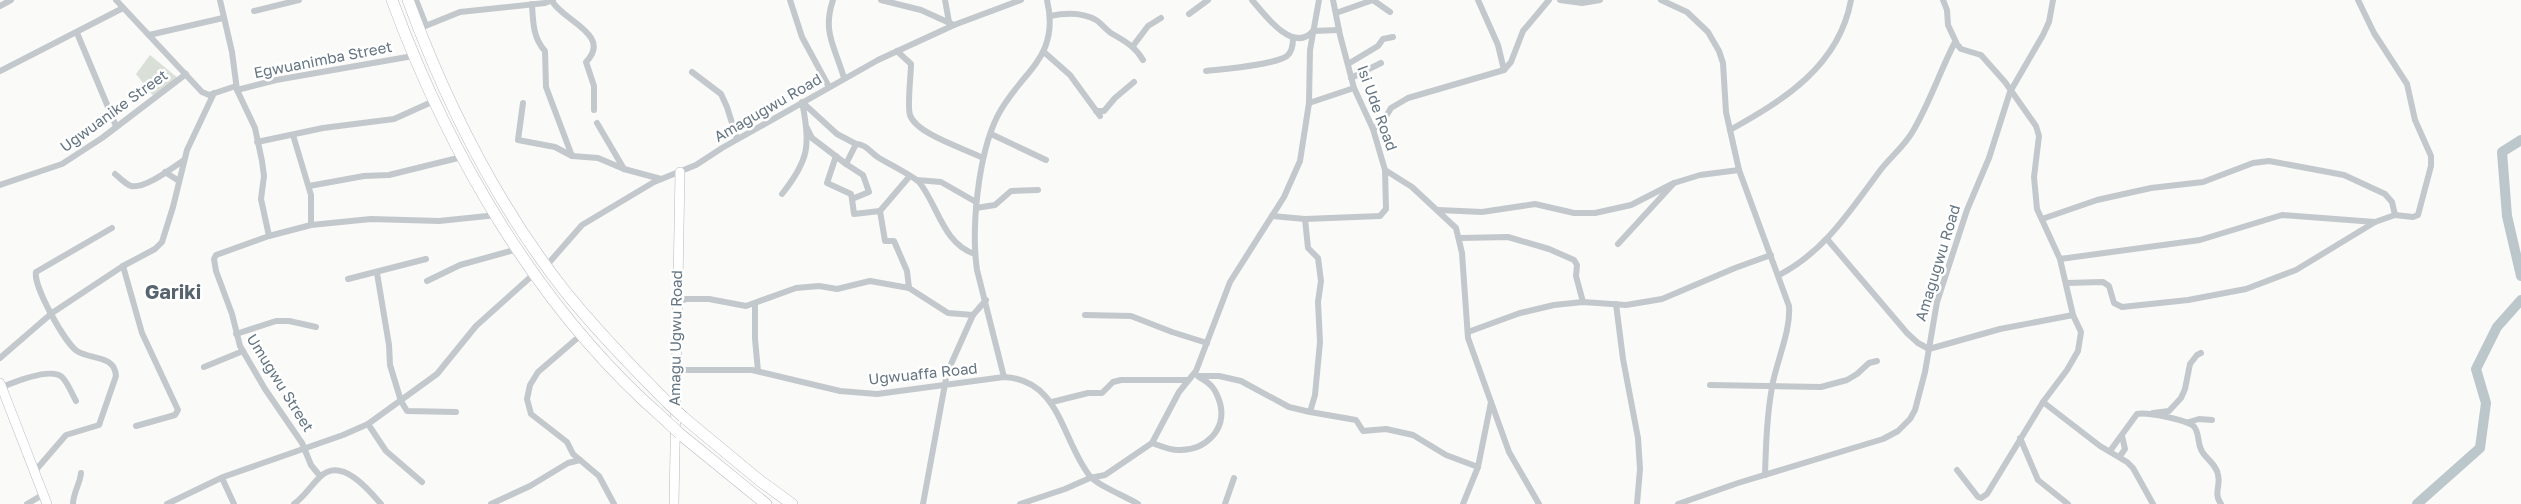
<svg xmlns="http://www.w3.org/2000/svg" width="2521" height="504" viewBox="0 0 2521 504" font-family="'Golos Text',sans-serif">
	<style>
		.green { fill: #dadfd7 }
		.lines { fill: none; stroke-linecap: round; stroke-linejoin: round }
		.river { stroke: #bbc7cb; stroke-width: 10 }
		.secondary-casing { stroke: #b3babf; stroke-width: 10 }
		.highway-casing { stroke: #b4b9bd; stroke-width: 12 }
		.street { stroke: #c3c8cc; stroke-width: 6 }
		.secondary { stroke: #fff; stroke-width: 9 }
		.highway { stroke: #fff; stroke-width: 11 }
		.highway-bridge-casing { stroke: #b4b9bd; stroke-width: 12; stroke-linecap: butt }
		.highway-bridge { stroke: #fff; stroke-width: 11 }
		.labels { text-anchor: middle; stroke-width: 5; stroke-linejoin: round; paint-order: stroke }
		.street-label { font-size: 15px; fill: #657683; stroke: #fff }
		.district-label { font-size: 20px; font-weight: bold; fill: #57646e; stroke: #fff }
	</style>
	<rect width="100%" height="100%" fill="#fafaf8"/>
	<polygon class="green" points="150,55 179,79 155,98 136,74"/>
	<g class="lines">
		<g class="river">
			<polyline points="2521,140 2502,152 2507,216 2521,276"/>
			<polyline points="2417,504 2480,448 2486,403 2476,369 2497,327 2521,300"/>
		</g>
		<defs>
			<g id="secondary">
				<polyline points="0,383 47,504"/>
				<polyline points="674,504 680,172"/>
			</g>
			<g id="highway">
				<path d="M392 0C449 154 538 309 663 418"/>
				<path d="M408 0C446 103 496 203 564 290 596 330 631 366 667 402"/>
				<polyline points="683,417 759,480 792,504"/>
				<polyline points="680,434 766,504"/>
			</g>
		</defs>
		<use href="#secondary" class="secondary-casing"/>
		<use href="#highway" class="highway-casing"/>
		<g class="street">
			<polyline points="116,0 202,92 209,95 236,86"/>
			<polyline points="220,0 232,52 237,90 255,128 262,161 264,176 261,199 269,236"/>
			<polyline points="416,0 426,25"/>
			<polyline points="790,0 802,37 829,87"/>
			<path d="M833 0C822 32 835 47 844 78"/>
			<polyline points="881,0 921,10 954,25"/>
			<polyline points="945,0 949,22"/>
			<path d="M1252 0C1265 15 1293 54 1313 31L1339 30"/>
			<polyline points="1478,0 1498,45 1504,70"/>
			<polyline points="1560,0 1582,3 1600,0"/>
			<path d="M1661 0 1687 12 1708 32 1719 51 1723 63 1726 112 1739 170 1789 306C1791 329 1778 358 1773 382 1767 412 1766 443 1765 475"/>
			<polyline points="1943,0 1947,10 1948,25 1956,42"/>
			<path d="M552 1C562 20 613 35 586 62L594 86V110"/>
			<path d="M532 4C533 22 533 38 545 51L546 87 572 156"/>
			<polyline points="0,6 11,0"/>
			<polyline points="254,11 299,0"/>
			<polyline points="1336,13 1373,0 1390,12"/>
			<polyline points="1189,14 1208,0"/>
			<path d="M1050 16C1064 13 1082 12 1096 20 1101 23 1105 29 1111 33 1124 41 1135 46 1143 60"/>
			<polyline points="418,29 460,12 545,3 553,0"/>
			<polyline points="77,33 116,126"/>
			<polyline points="149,35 223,18"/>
			<polyline points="1133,46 1148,26 1161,18"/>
			<path d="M897 51 911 64C911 75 907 106 910 115 916 134 966 149 983 158"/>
			<polyline points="1044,52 1070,75 1100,116"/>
			<polyline points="1348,64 1378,46 1383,39 1393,37"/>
			<polyline points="0,71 123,8"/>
			<path d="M1206 71C1223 69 1274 65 1287 56 1292 52 1293 44 1293 38"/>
			<polyline points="692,72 721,94 727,107 737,139"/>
			<polyline points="1351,78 1381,63"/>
			<polyline points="237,90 276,80 413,56"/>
			<polyline points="523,103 518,140 555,147 572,156 598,158 624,169 661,179"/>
			<polyline points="1309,103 1354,88"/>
			<polyline points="1096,111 1104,111 1115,98 1134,82"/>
			<polyline points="597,123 624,169"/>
			<polyline points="807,128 812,138 846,164"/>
			<polyline points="1373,129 1382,123 1391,108 1408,98 1504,70 1511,62 1523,31 1549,0"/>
			<path d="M1730 130C1784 100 1839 66 1851 0"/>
			<polyline points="991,134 1046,160"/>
			<polyline points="293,135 311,195 311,225 269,236 216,255 214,259 216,271 232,314 240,346 265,389 302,443 311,465 320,476"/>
			<polyline points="257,142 323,128 394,119 434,101"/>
			<path d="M856 144C866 144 871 153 879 158 886 162 915 177 919 182 938 205 943 244 975 254"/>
			<polyline points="836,156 827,183 851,194 852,199"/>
			<polyline points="1385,170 1412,187 1456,228 1462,253 1468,338 1509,452 1539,504"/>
			<polyline points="165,172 179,181"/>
			<path d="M115 174C120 178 125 184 131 186 145 189 172 168 184 160"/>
			<polyline points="917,180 941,182 976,202"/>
			<polyline points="0,185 62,164 102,138 186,74"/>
			<polyline points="309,186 364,176 389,175 462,157"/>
			<path d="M782 194C809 160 811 145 802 102L837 134 856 144 846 164 863 175 869 192 852 199 854 214 880 211 885 241H894L907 271 909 288"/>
			<polyline points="976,208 995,205 1011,191 1038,190"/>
			<polyline points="1438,210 1482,212 1535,204 1574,213 1595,213 1631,205 1674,183"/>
			<polyline points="880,211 909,177"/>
			<polyline points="1272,216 1305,219 1380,216 1386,209 1385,170 1373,129 1354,88 1340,35 1333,0"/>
			<polyline points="2042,219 2097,200 2151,188 2203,182 2253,163 2269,161 2344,175 2385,194 2392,202 2395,215"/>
			<polyline points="311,225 371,219 439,221 497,215"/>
			<polyline points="1460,238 1508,237 1549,249 1574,260 1577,265 1576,276 1583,302"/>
			<polyline points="1827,239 1907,333 1918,343 1929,349 2000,329 2073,315"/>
			<polyline points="1618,244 1674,183 1700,175 1739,170"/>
			<polyline points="2060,259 2200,240 2282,215 2375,222"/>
			<polyline points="547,265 582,225 654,182 696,165 722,148 878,60 954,25 1021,0"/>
			<polyline points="123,266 142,333 178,410 175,415 136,426"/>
			<polyline points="377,273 389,345 390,365 401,401 407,411 456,412"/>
			<path d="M1779 275C1824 252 1850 211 1879 172 1889 158 1904 147 1913 131 1930 102 1940 71 1955 42L1961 49 1981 55 2005 82 2036 126 2039 136 2034 177 2037 209 2060 259 2073 315 2081 332 2078 351 2067 370 2043 402 1987 494 1981 498 1978 497 1957 470"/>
			<polyline points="348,279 426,259"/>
			<polyline points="427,281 460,265 518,249"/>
			<polyline points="2066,283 2103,282 2109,286 2114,303 2122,307 2188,300 2246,289 2296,270 2375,222 2395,215 2413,217 2418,215 2431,166 2431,156 2415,120 2407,84 2374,33 2358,0"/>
			<polyline points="677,303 686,299 709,299 746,306 796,288 819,286 837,289 870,281 909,288 948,313 973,315"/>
			<polyline points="755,304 755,339 758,371"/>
			<polyline points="1616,304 1623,359 1638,438 1640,469 1637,504"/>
			<polyline points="1085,315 1131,316 1172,332 1207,343"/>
			<polyline points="1468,332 1520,313 1554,305 1583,302 1626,305 1662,299 1735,268 1771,255"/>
			<polyline points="236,334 276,321 289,321 316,327"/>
			<polyline points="581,335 538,372 530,385 527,399 531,414 567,442 573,454 599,476 614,504"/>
			<polyline points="0,358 52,313 123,266 155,249 162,242 173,207 187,150 214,93"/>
			<polyline points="204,367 243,351"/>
			<path d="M676 370H752L840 391 877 394 1004 377C1060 380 1061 438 1089 475 1097 486 1126 496 1138 504"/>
			<polyline points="1198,376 1219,376 1241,381 1289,407 1310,412 1315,395 1320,342 1318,302 1321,281 1318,258 1308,248 1305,219"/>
			<path d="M1004 377 977 270C971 228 978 156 997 117 1019 72 1061 60 1047 0"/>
			<polyline points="1710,385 1821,387 1847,380 1857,374 1869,363 1877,361"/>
			<path d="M2 387C14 382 51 367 62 377 68 383 72 394 76 401"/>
			<polyline points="1052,402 1088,393 1102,393 1113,382 1121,380 1188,380"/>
			<polyline points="2043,402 2100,446 2127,462 2133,468 2153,504"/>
			<polyline points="1310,412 1356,420 1363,431 1386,429 1413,435 1446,455 1478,467"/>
			<polyline points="2153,413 2169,411 2181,398 2185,389 2190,364 2197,355 2201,353"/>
			<polyline points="2189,422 2199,419 2212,420"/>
			<polyline points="368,424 386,451 422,482"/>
			<polyline points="2020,438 2038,480 2068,504"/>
			<path d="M1152 443C1161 446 1169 450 1178 450 1205 451 1227 430 1220 403 1216 390 1212 384 1199 377"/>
			<path d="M2110 451 2137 414C2146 412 2192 420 2195 428 2200 436 2197 445 2203 453 2208 460 2217 466 2218 475 2221 486 2213 493 2221 504"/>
			<polyline points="2120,456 2125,449 2122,436"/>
			<path d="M35 471 66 435 99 425 116 376C115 355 91 360 77 351 65 343 33 286 36 272L112 228"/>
			<polyline points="222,478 234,504"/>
			<polyline points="27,504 44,494"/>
			<path d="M73 504C73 493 80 484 81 473"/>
			<polyline points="167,504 223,477 343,435 368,424 437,374 476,326 534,274"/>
			<path d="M294 504C305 496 311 485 321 476 342 457 369 490 381 504"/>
			<polyline points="491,504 530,486 568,463 580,460"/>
			<polyline points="923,504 947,373 973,315 986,300"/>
			<polyline points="1020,504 1065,489 1090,478 1105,475 1152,443 1179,392 1196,371 1230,282 1284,197 1300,161 1309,103 1310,50 1319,0"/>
			<polyline points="1225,504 1234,478"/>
			<polyline points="1463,504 1478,467 1491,402"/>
			<polyline points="1678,504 1738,483 1883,439 1898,431 1910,419 1915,410 1925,372 1937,302 1967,210 1989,158 2010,92 2043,35 2049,22 2053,0"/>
		</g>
		<use href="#secondary" class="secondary"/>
		<use href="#highway" class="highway"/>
		<defs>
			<g id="highway-bridge">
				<polyline points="667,402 683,417"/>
				<polyline points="663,418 680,434"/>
			</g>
		</defs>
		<use href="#highway-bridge" class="highway-bridge-casing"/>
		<use href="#highway-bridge" class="highway-bridge"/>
	</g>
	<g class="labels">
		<g class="street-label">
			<text transform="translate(323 60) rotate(-11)" y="5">Egwuanimba Street</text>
			<text transform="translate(768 108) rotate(-30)" y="5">Amagugwu Road</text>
			<text transform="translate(1377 108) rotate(70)" y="5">Isi Ude Road</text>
			<text transform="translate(114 111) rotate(-36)" y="5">Ugwuanike Street</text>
			<text transform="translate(1938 263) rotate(-73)" y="5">Amagugwu Road</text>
			<text transform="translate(676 338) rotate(-89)" y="5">Amagu Ugwu Road</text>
			<text transform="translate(923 374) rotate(-6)" y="5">Ugwuaffa Road</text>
			<text transform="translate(280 383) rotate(58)" y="5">Umugwu Street</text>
		</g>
		<g class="district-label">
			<text x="173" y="299">Gariki</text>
		</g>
	</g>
</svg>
